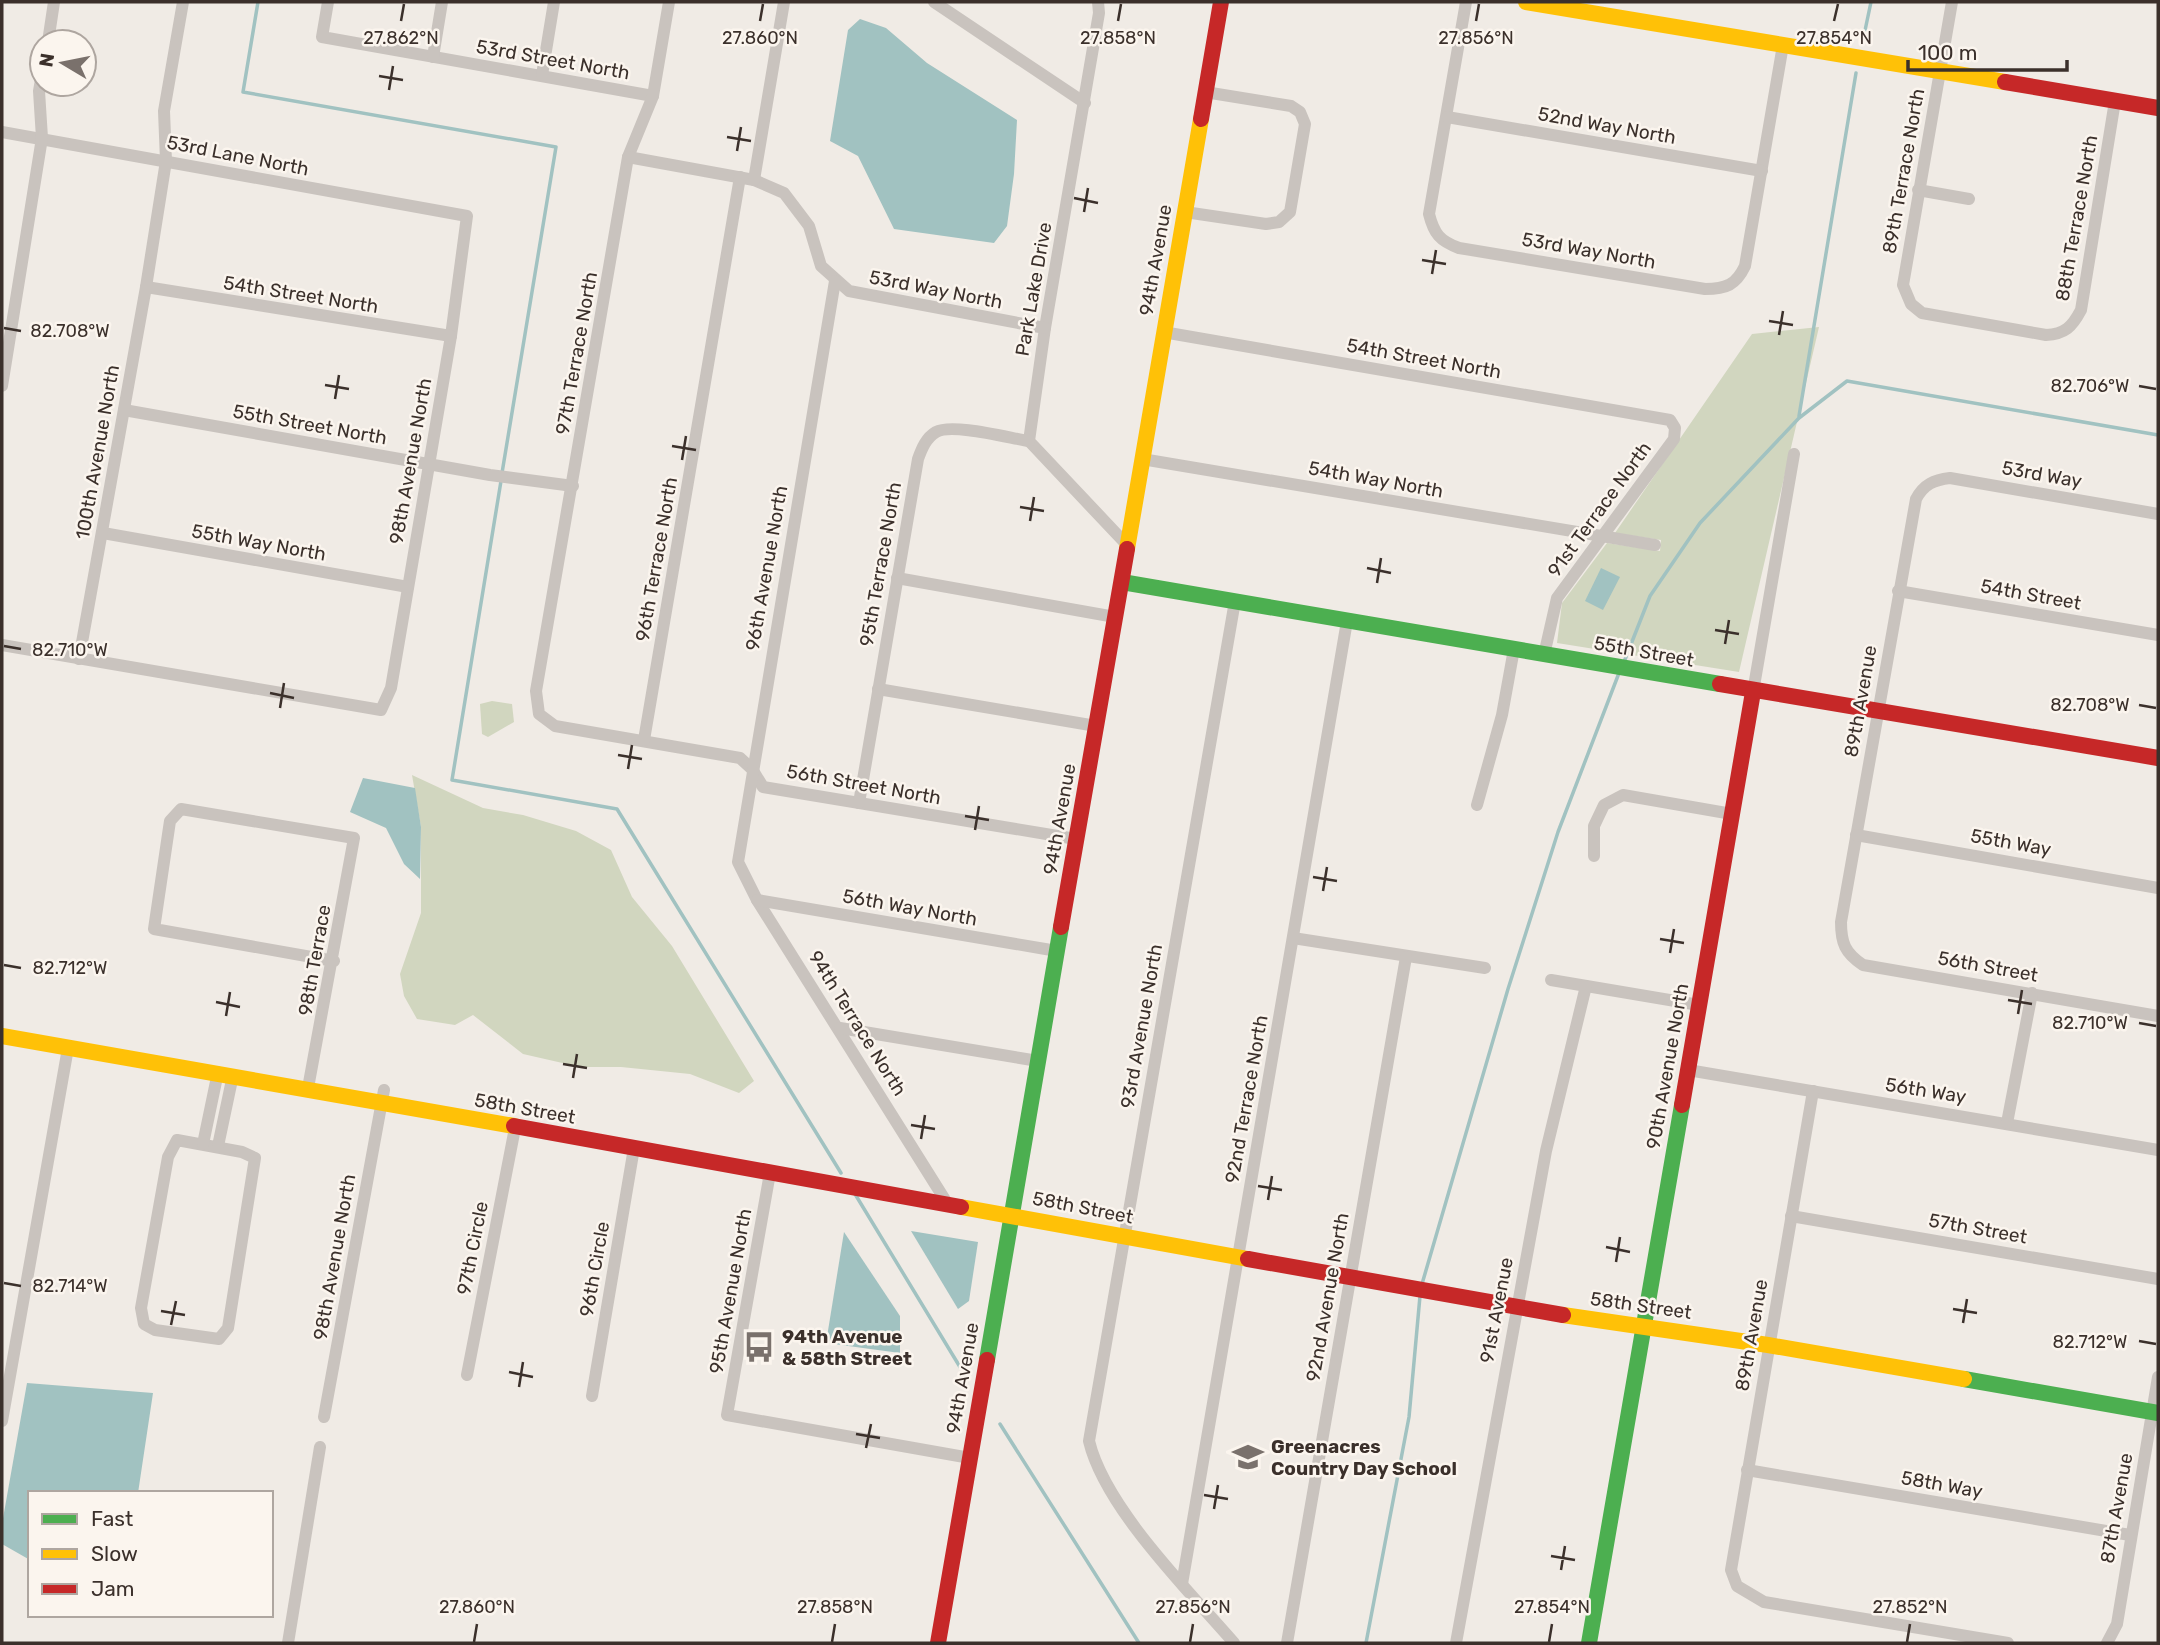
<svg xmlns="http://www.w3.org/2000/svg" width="2160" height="1645" viewBox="0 0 2160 1645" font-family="Rubik,sans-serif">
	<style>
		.green { fill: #d1d6bf }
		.water { fill: #a1c2c1 }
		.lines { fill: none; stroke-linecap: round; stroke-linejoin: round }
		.stream { stroke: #a1c2c1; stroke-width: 3.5 }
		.street { stroke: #c9c3be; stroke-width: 12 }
		.fast { stroke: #4caf50; stroke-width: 16 }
		.slow { stroke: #ffc107; stroke-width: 16 }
		.jam { stroke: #c62828; stroke-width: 16 }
		.ticks { fill: none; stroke: #3b302b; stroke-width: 2.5 }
		.labels { text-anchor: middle; stroke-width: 5; stroke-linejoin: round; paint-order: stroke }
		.street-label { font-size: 19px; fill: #3b302b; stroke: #fbf5ee }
		.poi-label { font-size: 19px; font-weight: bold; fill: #3b302b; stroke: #fbf5ee; text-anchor: start }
		.ticks-label { font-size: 18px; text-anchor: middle; fill: #3b302b; stroke: #fbf5ee; stroke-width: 5; stroke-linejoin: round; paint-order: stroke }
	</style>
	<rect width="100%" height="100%" fill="#f0ebe5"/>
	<g class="green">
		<polygon points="1819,327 1739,672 1557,643 1562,603 1607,543 1660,551 1661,540 1615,533 1752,334"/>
		<polygon points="492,701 512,704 514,722 488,737 482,734 480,704"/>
		<polygon points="412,775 483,808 523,815 576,831 611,850 632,897 672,946 754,1081 739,1093 690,1074 621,1067 580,1067 523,1054 473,1015 455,1025 417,1019 404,996 400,974 421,913 421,827"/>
	</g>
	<g class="water">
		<polygon points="860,19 886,28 927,63 1017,120 1014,174 1007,226 994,243 894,229 858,156 830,141 848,30"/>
		<polygon points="1601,568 1620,577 1603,610 1585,601"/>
		<polygon points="363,778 415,788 421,827 420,879 404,864 386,828 350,812"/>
		<polygon points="911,1231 978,1242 969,1301 958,1309"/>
		<polygon points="844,1232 900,1316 900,1353 826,1343"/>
		<polygon points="27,1383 153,1393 138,1493 30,1493 30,1560 2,1544 2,1524"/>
	</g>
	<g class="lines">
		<g class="stream">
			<polyline points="258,2 243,92 556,147 502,473"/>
			<polyline points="1863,40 1871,2"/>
			<polyline points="1799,416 1856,73"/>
			<polyline points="501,481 452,780 617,809 841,1173"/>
			<polyline points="1624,662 1650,596 1700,523 1799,418 1847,381 2158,435"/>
			<polyline points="855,1194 960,1367"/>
			<polyline points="1422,1284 1508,989 1558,832 1619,673"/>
			<polyline points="1000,1424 1139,1643"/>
			<polyline points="1366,1643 1409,1417 1420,1296"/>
		</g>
		<g class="street">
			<polyline points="328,2 322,37 653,96"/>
			<polyline points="669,2 653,96 628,157 536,691 539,714 555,726 740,758 752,769 763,787 1076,839"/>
			<polyline points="934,2 1085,103"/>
			<polyline points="1098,2 1099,13 1045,328 1029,441 1128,546"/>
			<path d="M1466 2 1429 214C1434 234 1440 241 1459 248L1705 289C1726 289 1736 285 1745 266L1783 45"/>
			<path d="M1952 2 1903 285 1911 304 1922 313 2046 335C2065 334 2072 327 2081 310L2115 101"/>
			<polyline points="48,42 54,2"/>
			<polyline points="433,57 442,2"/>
			<polyline points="542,75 554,2"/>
			<polyline points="1447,117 1762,171"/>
			<polyline points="2,132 467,216 451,336 391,688 381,710 2,645"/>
			<polyline points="628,157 754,180 784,193 809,226 821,266 849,291 1045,328"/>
			<polyline points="754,180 784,2"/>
			<polyline points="1918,190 1969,199"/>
			<polyline points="1185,212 1266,224 1279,222 1290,212 1305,124 1300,112 1291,106 1205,92"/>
			<polyline points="835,281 738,862 757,900 947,1203"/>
			<polyline points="146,287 451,336"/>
			<polyline points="1163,332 1670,420 1675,428 1674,439 1557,598 1544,655"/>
			<polyline points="2,386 42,138 39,91 42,74"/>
			<polyline points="124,410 490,475 573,486"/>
			<polyline points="1142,459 1655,545"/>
			<path d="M2158 514 1950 478C1934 480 1924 484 1916 499L1841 922C1841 943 1845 953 1863 965L2158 1016"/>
			<polyline points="103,533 408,587"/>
			<polyline points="897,578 1115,617"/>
			<polyline points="1898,591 2158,635"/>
			<polyline points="79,659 146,287 166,161 164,111 183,2"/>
			<polyline points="878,689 1096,726"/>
			<polyline points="1753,692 1794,454"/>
			<polyline points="644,740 740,177"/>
			<path d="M859 803 918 459C922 448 926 438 936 432 952 423 1009 438 1029 441"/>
			<polyline points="1477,805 1502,715 1514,649"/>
			<polyline points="1856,835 2158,888"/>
			<polyline points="1594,856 1594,826 1604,805 1623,795 1732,814"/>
			<polyline points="757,900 1057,951"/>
			<polyline points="1293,938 1485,968"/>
			<polyline points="1551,980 1699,1005"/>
			<polyline points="840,1028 1038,1061"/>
			<polyline points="1688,1070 2158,1150"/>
			<polyline points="308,1088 354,838 181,809 170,821 154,929 334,961"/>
			<polyline points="1813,1091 1731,1570 1737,1586 1764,1602 2008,1643"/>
			<polyline points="2007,1123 2032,993"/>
			<polygon points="177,1140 242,1152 255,1158 228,1328 219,1339 155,1330 144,1324 141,1308 168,1157"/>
			<polyline points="203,1144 218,1072"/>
			<polyline points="218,1146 233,1075"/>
			<polyline points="770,1173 727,1415 970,1458"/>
			<polyline points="1791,1216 2158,1279"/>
			<polyline points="467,1375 515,1128"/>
			<polyline points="592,1396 634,1148"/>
			<polyline points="324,1417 384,1090"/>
			<polyline points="2,1421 68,1048"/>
			<polyline points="1747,1470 2130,1535"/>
			<polyline points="1182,1584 1347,621"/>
			<polyline points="288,1643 320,1447"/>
			<path d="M1234 1643C1189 1591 1105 1508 1089 1441L1235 601"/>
			<polyline points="1287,1643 1406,957"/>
			<polyline points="1456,1643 1546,1151 1586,986"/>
			<polyline points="2107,1643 2117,1624 2158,1377"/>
		</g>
		<g class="fast">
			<polyline points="1122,582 1720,684"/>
			<polyline points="987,1360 1061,927"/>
			<polyline points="1964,1379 2158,1413"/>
			<polyline points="1589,1643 1682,1105"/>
		</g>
		<g class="slow">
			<polyline points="1526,2 2005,82"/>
			<polyline points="1127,549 1201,119"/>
			<polyline points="2,1036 514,1126"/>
			<polyline points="961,1207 1248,1259"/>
			<polyline points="1563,1315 1768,1345 1964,1379"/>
		</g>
		<g class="jam">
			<polyline points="2005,82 2158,108"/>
			<polyline points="1201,119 1221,2"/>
			<polyline points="1720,684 2158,758"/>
			<polyline points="1061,927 1127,549"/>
			<polyline points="1682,1105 1753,692"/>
			<polyline points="514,1126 961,1207"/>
			<polyline points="1248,1259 1563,1315"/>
			<polyline points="938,1643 987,1360"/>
		</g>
	</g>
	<path class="ticks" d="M401 21 404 4M760 21 763 4M1118 21 1121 4M1476 21 1479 4M1834 21 1838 4M379 76 403 80M389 90 393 66M727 137 751 141M737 151 741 127M1074 198 1098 203M1084 212 1088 188M1422 260 1446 264M1432 274 1436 250M1769 321 1793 325M4 328 21 331M1779 335 1783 311M325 385 349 389M2139 386 2156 389M335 399 339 375M672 446 696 450M682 460 686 436M1020 507 1044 511M1030 521 1034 497M1367 568 1391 573M1377 583 1381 558M1715 630 1739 634M1725 644 1729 620M4 646 21 649M270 693 294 698M2139 705 2156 708M280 708 284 683M618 755 642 759M628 769 632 745M965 816 989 820M975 830 979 806M1313 877 1337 881M1323 891 1327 867M1660 939 1684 943M1670 953 1674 929M4 965 21 968M2008 1000 2032 1004M216 1002 240 1007M2018 1014 2022 990M226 1016 230 992M2139 1023 2156 1026M563 1064 587 1068M573 1078 577 1054M911 1125 935 1129M921 1139 925 1115M1258 1186 1282 1190M1268 1200 1272 1176M1606 1247 1630 1252M1616 1262 1620 1237M4 1283 21 1286M1953 1309 1977 1313M161 1311 185 1315M1963 1323 1967 1299M171 1325 176 1301M2139 1341 2156 1344M509 1372 533 1377M519 1387 523 1362M856 1434 880 1438M866 1448 871 1424M1204 1495 1228 1499M1214 1509 1218 1485M1551 1556 1575 1560M1561 1570 1565 1546M474 1642 477 1624M832 1642 835 1624M1190 1642 1193 1624M1549 1642 1552 1624M1907 1642 1910 1624"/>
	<defs>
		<symbol id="bus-bare" viewBox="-9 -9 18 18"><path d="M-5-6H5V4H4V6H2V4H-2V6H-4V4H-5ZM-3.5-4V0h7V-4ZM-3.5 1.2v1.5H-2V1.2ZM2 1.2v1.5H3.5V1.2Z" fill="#7a716c" stroke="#fbf5ee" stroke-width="2.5" paint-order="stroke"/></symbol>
		<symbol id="school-bare" viewBox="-9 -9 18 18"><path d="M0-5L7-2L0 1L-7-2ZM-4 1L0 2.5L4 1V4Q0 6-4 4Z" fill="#7a716c" stroke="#fbf5ee" stroke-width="2.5" paint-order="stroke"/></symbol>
	</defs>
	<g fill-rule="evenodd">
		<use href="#bus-bare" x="737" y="1325" width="44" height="44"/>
		<use href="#school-bare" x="1226" y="1435" width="44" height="44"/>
	</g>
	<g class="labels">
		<g class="street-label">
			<text transform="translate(553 59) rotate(10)" y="7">53rd Street North</text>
			<text transform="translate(1607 125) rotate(10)" y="7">52nd Way North</text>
			<text transform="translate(238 155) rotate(11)" y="7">53rd Lane North</text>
			<text transform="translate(1903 171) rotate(-80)" y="7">89th Terrace North</text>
			<text transform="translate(2076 218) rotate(-80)" y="7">88th Terrace North</text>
			<text transform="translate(1589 250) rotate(10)" y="7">53rd Way North</text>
			<text transform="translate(1155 260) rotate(-80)" y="7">94th Avenue</text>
			<text transform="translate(936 289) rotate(11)" y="7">53rd Way North</text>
			<text transform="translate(1033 289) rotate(-80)" y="7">Park Lake Drive</text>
			<text transform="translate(301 294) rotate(9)" y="7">54th Street North</text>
			<text transform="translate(576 353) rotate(-80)" y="7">97th Terrace North</text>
			<text transform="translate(1424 358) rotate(10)" y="7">54th Street North</text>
			<text transform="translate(310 424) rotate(10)" y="7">55th Street North</text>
			<text transform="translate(97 452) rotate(-80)" y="7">100th Avenue North</text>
			<text transform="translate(410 461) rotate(-80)" y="7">98th Avenue North</text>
			<text transform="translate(2042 474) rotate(10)" y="7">53rd Way</text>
			<text transform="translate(1376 479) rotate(10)" y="7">54th Way North</text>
			<text transform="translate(1599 509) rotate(-54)" y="7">91st Terrace North</text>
			<text transform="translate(259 542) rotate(10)" y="7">55th Way North</text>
			<text transform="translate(656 559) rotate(-80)" y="7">96th Terrace North</text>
			<text transform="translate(880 564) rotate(-80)" y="7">95th Terrace North</text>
			<text transform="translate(766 568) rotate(-80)" y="7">96th Avenue North</text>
			<text transform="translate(2031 594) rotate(10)" y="7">54th Street</text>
			<text transform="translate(1644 651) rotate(10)" y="7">55th Street</text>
			<text transform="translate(1860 701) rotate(-80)" y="7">89th Avenue</text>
			<text transform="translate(864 784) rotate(10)" y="7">56th Street North</text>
			<text transform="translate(1059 819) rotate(-80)" y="7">94th Avenue</text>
			<text transform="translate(2011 842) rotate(10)" y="7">55th Way</text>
			<text transform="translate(910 907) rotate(10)" y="7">56th Way North</text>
			<text transform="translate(314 960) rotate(-80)" y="7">98th Terrace</text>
			<text transform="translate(1988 966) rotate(10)" y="7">56th Street</text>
			<text transform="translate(858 1023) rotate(58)" y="7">94th Terrace North</text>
			<text transform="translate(1141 1026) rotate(-80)" y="7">93rd Avenue North</text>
			<text transform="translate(1667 1066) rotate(-80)" y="7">90th Avenue North</text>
			<text transform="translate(1926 1090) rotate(9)" y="7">56th Way</text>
			<text transform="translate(1246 1099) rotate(-80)" y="7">92nd Terrace North</text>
			<text transform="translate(525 1108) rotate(10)" y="7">58th Street</text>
			<text transform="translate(1083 1207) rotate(11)" y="7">58th Street</text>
			<text transform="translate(1978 1228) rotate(10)" y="7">57th Street</text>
			<text transform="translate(472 1248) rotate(-79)" y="7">97th Circle</text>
			<text transform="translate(334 1257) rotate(-80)" y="7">98th Avenue North</text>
			<text transform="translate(594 1269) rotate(-80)" y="7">96th Circle</text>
			<text transform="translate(730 1291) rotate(-80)" y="7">95th Avenue North</text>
			<text transform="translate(1327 1297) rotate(-80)" y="7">92nd Avenue North</text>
			<text transform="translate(1641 1305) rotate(8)" y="7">58th Street</text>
			<text transform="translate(1496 1310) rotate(-79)" y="7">91st Avenue</text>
			<text transform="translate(1751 1335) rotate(-80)" y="7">89th Avenue</text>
			<text transform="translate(962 1378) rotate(-80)" y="7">94th Avenue</text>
			<text transform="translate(1942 1484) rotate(10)" y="7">58th Way</text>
			<text transform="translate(2116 1508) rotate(-80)" y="7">87th Avenue</text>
		</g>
		<g class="poi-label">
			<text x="782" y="1343">94th Avenue<tspan x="782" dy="22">&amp; 58th Street</tspan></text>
			<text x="1271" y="1453">Greenacres<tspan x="1271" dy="22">Country Day School</tspan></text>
		</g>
	</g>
	<g class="ticks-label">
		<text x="401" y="44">27.862°N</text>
		<text x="760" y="44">27.860°N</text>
		<text x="1118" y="44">27.858°N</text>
		<text x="1476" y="44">27.856°N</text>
		<text x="1834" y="44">27.854°N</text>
		<text x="70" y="337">82.708°W</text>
		<text x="2090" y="392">82.706°W</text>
		<text x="70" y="656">82.710°W</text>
		<text x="2090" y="711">82.708°W</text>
		<text x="70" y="974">82.712°W</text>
		<text x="2090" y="1029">82.710°W</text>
		<text x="70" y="1292">82.714°W</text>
		<text x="2090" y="1348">82.712°W</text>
		<text x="477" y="1613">27.860°N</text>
		<text x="835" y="1613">27.858°N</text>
		<text x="1193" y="1613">27.856°N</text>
		<text x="1552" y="1613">27.854°N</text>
		<text x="1910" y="1613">27.852°N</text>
	</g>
	<rect width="2160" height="1645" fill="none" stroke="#3b302b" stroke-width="7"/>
	<rect x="28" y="1491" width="245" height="126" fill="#fbf5ee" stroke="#aea6a0" stroke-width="2"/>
	<rect x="42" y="1514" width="35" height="10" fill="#4caf50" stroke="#aea6a0" stroke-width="2"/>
	<text x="91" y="1526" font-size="21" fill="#3b302b">Fast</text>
	<rect x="42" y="1549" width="35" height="10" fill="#ffc107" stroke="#aea6a0" stroke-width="2"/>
	<text x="91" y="1561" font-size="21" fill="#3b302b">Slow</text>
	<rect x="42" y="1584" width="35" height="10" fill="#c62828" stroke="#aea6a0" stroke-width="2"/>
	<text x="91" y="1596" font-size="21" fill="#3b302b">Jam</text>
	<g transform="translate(63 63) rotate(280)"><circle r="33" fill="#fbf5ee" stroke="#aea6a0" stroke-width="2"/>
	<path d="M0-5L12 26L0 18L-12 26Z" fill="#7a716c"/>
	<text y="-10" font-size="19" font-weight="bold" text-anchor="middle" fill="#3b302b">N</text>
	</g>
	<path d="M1908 60v10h159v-10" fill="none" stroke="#3b302b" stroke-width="3.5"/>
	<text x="1918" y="60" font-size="21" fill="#3b302b" stroke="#fbf5ee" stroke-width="5" paint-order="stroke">100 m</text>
</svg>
